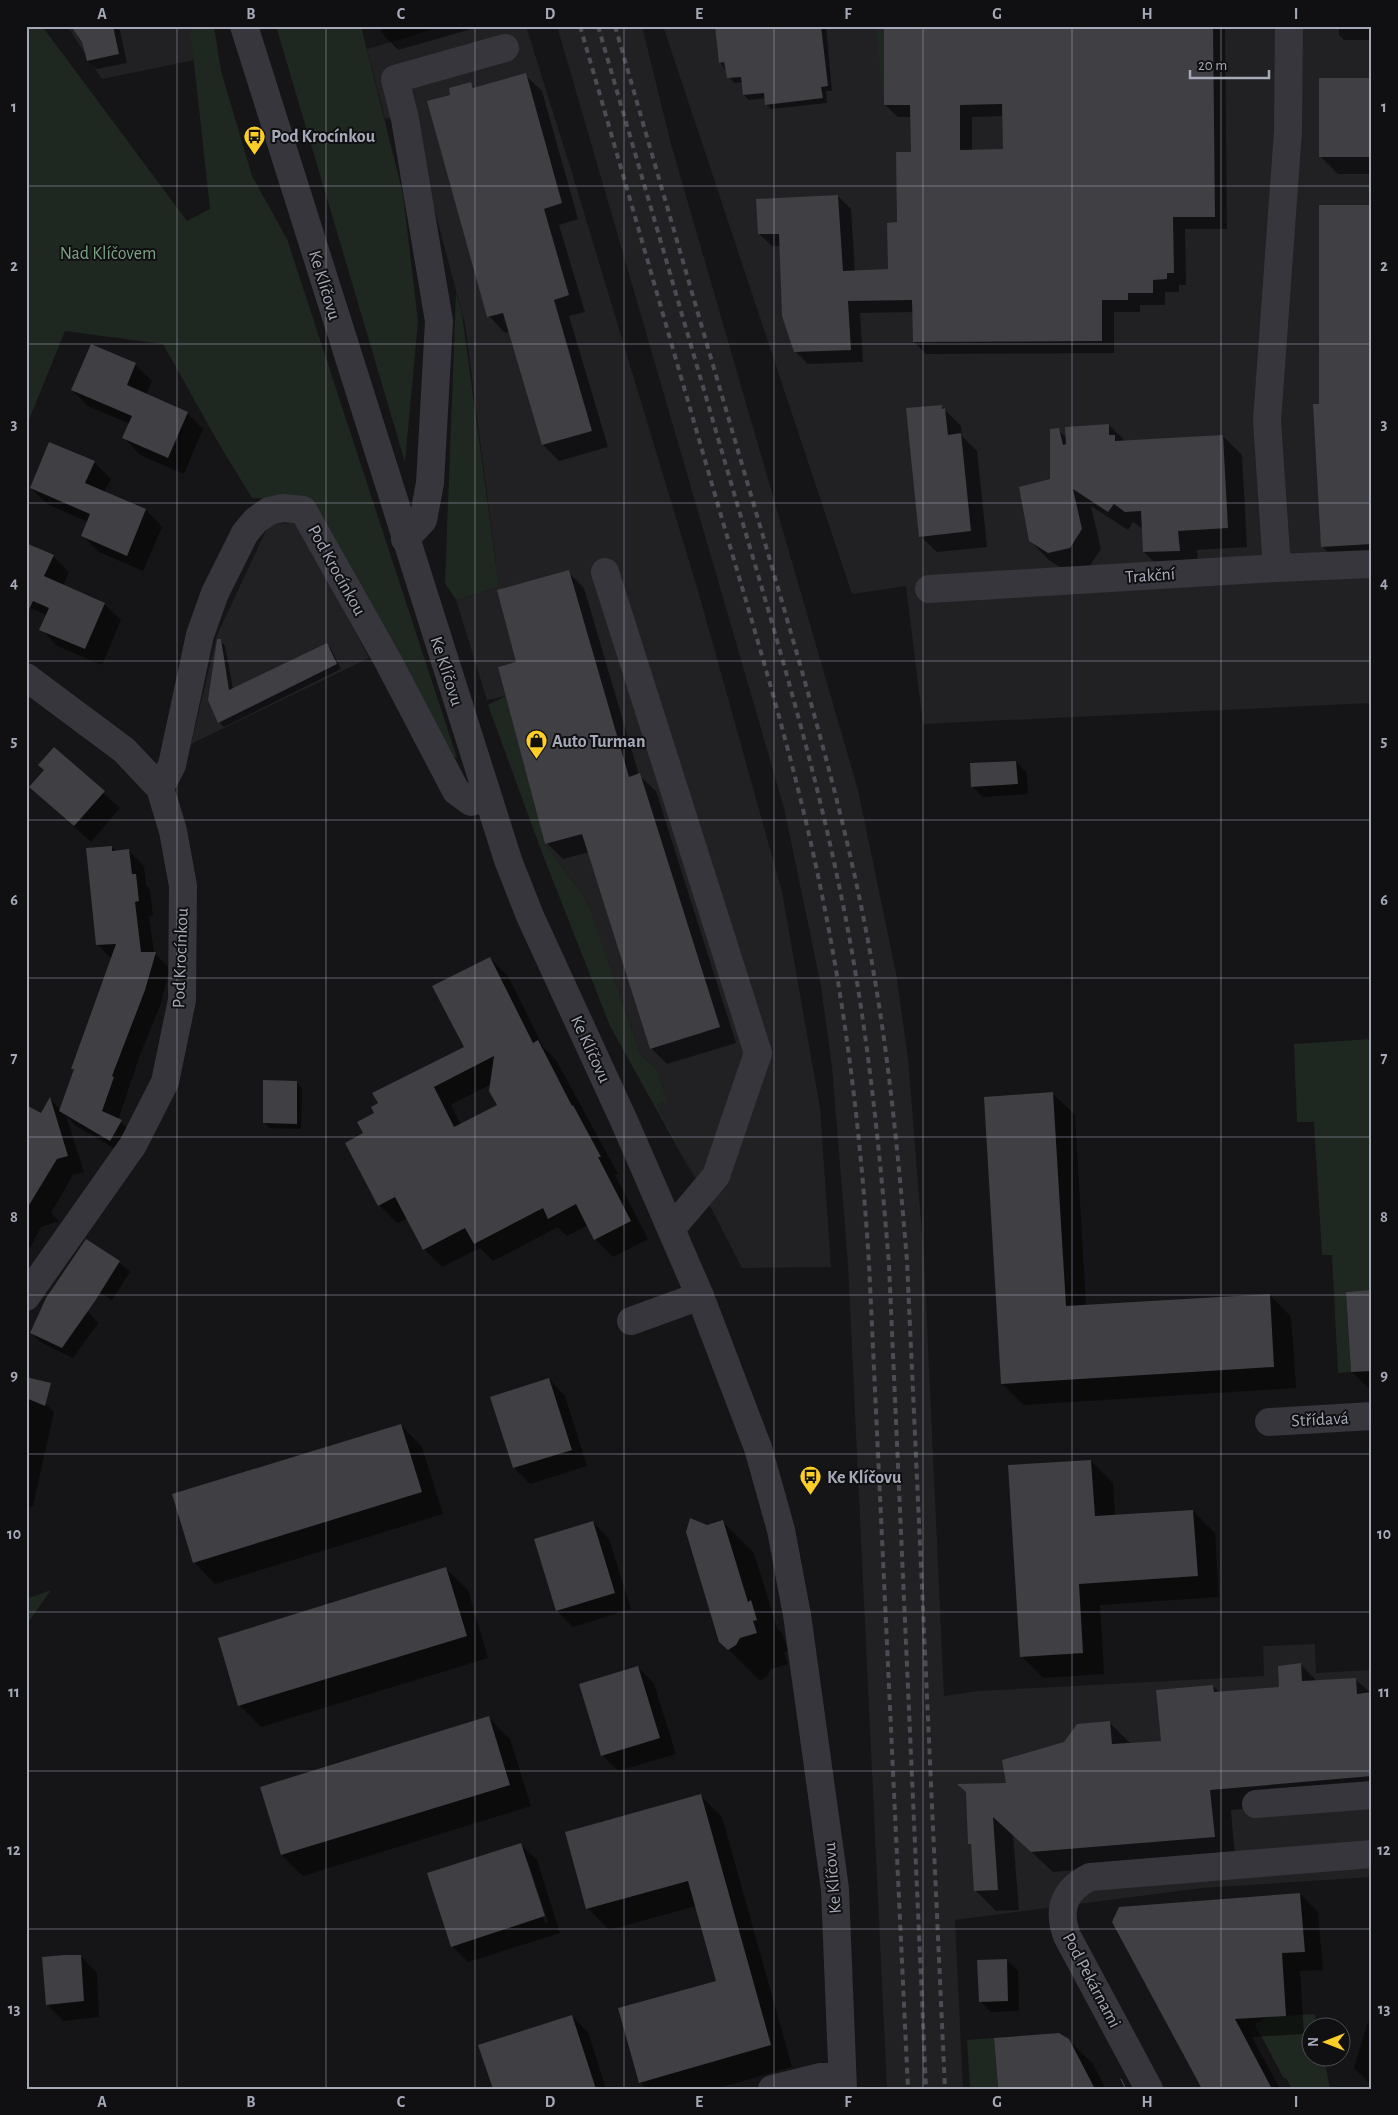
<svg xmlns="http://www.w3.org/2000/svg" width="1398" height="2115" viewBox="0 0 1398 2115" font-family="'Alegreya Sans',sans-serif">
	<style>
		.built { fill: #212124 }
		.green { fill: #1f2721 }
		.shadow { fill: #0007; fill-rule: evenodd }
		.building { fill: #3f3f44; fill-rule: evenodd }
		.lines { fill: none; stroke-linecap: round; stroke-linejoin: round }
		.minor { stroke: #36363c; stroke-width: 28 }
		.tram { stroke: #4b4c54; stroke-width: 1 }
		.rail { stroke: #4b4c54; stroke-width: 4; stroke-dasharray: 6 5; stroke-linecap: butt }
		.grid { fill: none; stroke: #a6aab8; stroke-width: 1; stroke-opacity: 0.55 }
		.labels { text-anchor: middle; stroke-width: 4; stroke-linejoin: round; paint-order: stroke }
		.poi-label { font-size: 18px; font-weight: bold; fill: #a6aab8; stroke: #101012; text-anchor: start }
		.park-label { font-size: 18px; fill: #7ca483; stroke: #101012 }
		.street-label { font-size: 18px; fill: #a6aab8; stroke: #101012 }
		.neatline { fill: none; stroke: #a6aab8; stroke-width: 2 }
		.grid-label { font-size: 16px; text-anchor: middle; font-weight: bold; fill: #a6aab8 }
	</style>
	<rect width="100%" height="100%" fill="#151517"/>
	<g class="built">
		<polygon points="67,26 194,26 200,59 102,79"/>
		<polygon points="444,26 526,26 573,176 699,594 782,892 820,1108 831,1267 742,1268 692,1171 664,1123 657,1105 667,1100 657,1070 640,1054 590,908 582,894 545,844 506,696 487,700 456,600 499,587 465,324 409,114 385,119 367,49"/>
		<polygon points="557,26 642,26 671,144 858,790 896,973 908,1058 924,1259 944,1696 978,1691 1264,1676 1263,1646 1315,1644 1316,1673 1372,1670 1372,1877 1202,1888 955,1920 963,2089 887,2089 848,1264 832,1067 821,986 784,808"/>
		<polygon points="663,26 1372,26 1372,703 923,724 906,586 852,594"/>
		<polygon points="297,523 369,658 191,744 217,635 269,524"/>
	</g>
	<g class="green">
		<polygon points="26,26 42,26 187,221 210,209 190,26 214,26 221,71 252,176 287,239 457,758 443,751 313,501 252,498 219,444 163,344 65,331 26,427"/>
		<polygon points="276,26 361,26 403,194 418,321 405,462"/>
		<polygon points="876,26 884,26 884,105"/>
		<polygon points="456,293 462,314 499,587 456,600 445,583"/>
		<polygon points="506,696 545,844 582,894 590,908 640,1054 657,1070 667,1100 657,1105 700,1188 610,1026 541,850 488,705"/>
		<polygon points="1372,1039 1372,1291 1346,1292 1351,1372 1338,1373 1332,1255 1322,1255 1314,1122 1297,1122 1294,1044"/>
		<polygon points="51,1590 26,1625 26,1599"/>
		<polygon points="1315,2014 1317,2027 1310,2028 1310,2058 1324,2058 1330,2089 1292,2089 1286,2078 1284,2079 1255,2024 1267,2017"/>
		<polygon points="994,2038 998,2089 970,2089 967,2040"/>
	</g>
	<g class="shadow">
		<polygon points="73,26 119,26 127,63 97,69 88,61 83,42"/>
		<polygon points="380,26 482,26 398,50 382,33"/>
		<polygon points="716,26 826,26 832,91 826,91 827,103 771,109 766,104 766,98 749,100 744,95 742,82 734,83 720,62"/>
		<path d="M885 26H1225L1227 229H1185L1186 285H1179V292H1165V305H1140V312H1114V353L926 354 914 342V312L860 313 863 362 808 364 795 351 780 246H772L759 234 838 196 851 209 855 272 889 270 912 153 911 117H898L885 105ZM1003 116 1004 151H972V117Z"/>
		<polygon points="1339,26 1372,26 1372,40 1344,40 1339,35"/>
		<polygon points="525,75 542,91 578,219 559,225 585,312 569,316 608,447 559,461 543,445 510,331 505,333 489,316 452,96 470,84 476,89"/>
		<polygon points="1372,80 1372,174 1338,174 1320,156"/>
		<polygon points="1372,206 1372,555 1333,557 1322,546 1320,405"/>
		<polygon points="135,364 152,381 146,395 187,413 203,429 184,474 140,455 124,438 130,424 88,406 72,390"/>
		<polygon points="941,406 961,426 962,436 977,451 987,547 937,552 920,536"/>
		<polygon points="1109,425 1126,442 1223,436 1242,455 1247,547 1197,550 1199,569 1163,571 1144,552 1143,529 1133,522 1128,530 1091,506 1101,549 1089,567 1068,572 1049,560 1030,541 1052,480 1058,430 1067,438"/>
		<polygon points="94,462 111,479 104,492 146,510 162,527 143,571 99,552 83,536 88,522 47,504 31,488"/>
		<polygon points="53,556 69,572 63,586 104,604 121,620 102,665 57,646 41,629 47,615 26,606"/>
		<polygon points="568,572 584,588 639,775 656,791 736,1043 667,1064 651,1048 589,852 563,859 547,843 518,663"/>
		<polygon points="220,640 225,646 233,689 326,644 331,649 341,669 224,727 219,722"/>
		<polygon points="54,749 120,808 91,842 31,787 46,771"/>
		<polygon points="1016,762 1027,773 1028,794 983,797 972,786"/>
		<polygon points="112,847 117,852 129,851 144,866 146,885 150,890 153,916 149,917 154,953 170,968 160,1006 140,1055 118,1120 136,1136 126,1155 76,1126 66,1116 84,1172 73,1175 51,1213 59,1221 41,1227 29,1250 26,1249 26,1130 42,1115 50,1099 61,1110 75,1070 73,1068 112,959 98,945"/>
		<path d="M490 958 508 976 543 1047 556 1060 618 1174 615 1175 648 1239 613 1257 595 1239 588 1225 567 1236 558 1227 493 1261 480 1248 442 1267 424 1249 408 1218 397 1223 379 1205 364 1134 375 1113 465 1048ZM491 1084 498 1105 461 1125 451 1105Z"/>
		<polygon points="297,1083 302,1088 301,1129 269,1128 264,1122"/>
		<polygon points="1053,1094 1075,1115 1086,1306 1270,1295 1291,1317 1296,1388 1024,1405 1002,1383"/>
		<polygon points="119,1262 130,1272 112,1300 78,1279"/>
		<polygon points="1372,1292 1372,1391 1352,1372"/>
		<polygon points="49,1294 88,1312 98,1323 73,1358 42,1343 31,1333"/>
		<polygon points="549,1379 565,1396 587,1466 530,1484 514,1468"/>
		<polygon points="26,1398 43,1401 54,1412 33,1506 26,1509"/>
		<polygon points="401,1425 422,1447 443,1514 215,1584 194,1562"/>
		<polygon points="1091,1461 1113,1483 1115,1516 1193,1511 1215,1533 1219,1597 1100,1605 1104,1674 1043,1678 1021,1656"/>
		<polygon points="593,1522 609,1539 631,1609 573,1627 557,1611"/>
		<polygon points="723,1522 754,1553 777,1628 782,1633 788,1651 784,1652 788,1664 771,1669 767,1676 760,1681 720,1641 707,1527"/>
		<polygon points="446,1569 468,1590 488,1658 261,1727 240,1706 219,1639"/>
		<polygon points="1301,1665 1317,1681 1355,1679 1372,1694 1372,1798 1231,1810 1235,1857 1053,1872 1013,1835 1019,1910 996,1911 976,1891 973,1847 970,1844 1007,1784 1065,1743 1110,1723 1130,1743 1162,1742 1213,1686 1220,1693 1280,1688"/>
		<polygon points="638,1667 654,1684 676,1754 618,1771 602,1755"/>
		<polygon points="489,1718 510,1739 531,1806 303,1876 282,1855"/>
		<polygon points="700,1795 722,1817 792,2067 715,2089 647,2089 640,2082 717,1981 696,1906 609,1930 588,1908"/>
		<path d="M520 1844 537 1860 560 1933 468 1962 452 1946ZM526 1862H528L548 1922 545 1923Z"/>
		<polygon points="1300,1894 1318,1912 1323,1970 1300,1971 1304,2034 1252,2037 1280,2089 1202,2089 1113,1922"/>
		<polygon points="81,1956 97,1973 99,2017 63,2021 47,2004"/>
		<polygon points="1007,1960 1018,1971 1019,2011 991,2012 980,2001"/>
		<polygon points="572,2016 588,2032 606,2089 494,2089"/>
		<polygon points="1372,2020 1372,2086 1354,2068 1367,2024"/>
		<polygon points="1068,2040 1093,2064 1106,2089 1001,2089 999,2086"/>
	</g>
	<g class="building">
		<polygon points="71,26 113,26 119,54 87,61 82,42"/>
		<polygon points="715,26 821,26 828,86 821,87 823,98 765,105 764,93 743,95 741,77 727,78 724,62 719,63"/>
		<path d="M884 26H1213L1215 217H1173L1174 273H1167V279L1153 280V293H1128V300H1102V341L913 342 912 300 848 301 851 350 794 352 782 316 779 234H758L756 199 838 195 843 271 888 269 887 223 897 222 896 152H911L910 105H884ZM1002 104 1003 149 960 150V105Z"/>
		<polygon points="526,73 562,203 544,209 569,295 554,300 592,431 542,445 503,313 487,317 427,101 450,95 449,88 471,82 473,88"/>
		<rect x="1319" y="78" width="53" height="79"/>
		<polygon points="1319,205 1372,205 1372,544 1321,547 1313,404 1319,404"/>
		<polygon points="91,344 136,363 127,385 188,412 168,458 122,438 132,416 71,390"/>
		<polygon points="942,405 942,409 945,408 948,435 961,433 971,531 919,537 906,408"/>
		<polygon points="1109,424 1109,435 1115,435 1115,441 1223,435 1228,528 1178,531 1180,551 1143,552 1141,511 1125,512 1114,504 1108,512 1073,489 1082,529 1070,548 1048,553 1029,541 1019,487 1050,479 1050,429 1059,428 1063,445 1066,444 1065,427"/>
		<polygon points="49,442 95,461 85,483 146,509 127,556 81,536 90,514 30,488"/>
		<polygon points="26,543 54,555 44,576 105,603 85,649 39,630 49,608 33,601 26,616"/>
		<polygon points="569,570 629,777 640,773 720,1027 650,1049 582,834 545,844 498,667 516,662 497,590"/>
		<polygon points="217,639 221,639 229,690 327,643 337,664 218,723 208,700"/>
		<polygon points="54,747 105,791 74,826 29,787 44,770 38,765"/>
		<polygon points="1016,761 1018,784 971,787 970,763"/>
		<polygon points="112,846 112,851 129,849 132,874 136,874 139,901 135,902 141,952 156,952 145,990 112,1076 114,1077 102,1111 122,1120 110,1141 59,1111 74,1069 71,1069 116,944 96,945 86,848"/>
		<path d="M490 957 533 1043 538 1040 572 1106 573 1105 601 1157H598L631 1221 594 1240 576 1204 548 1219 543 1208 474 1244 465 1228 423 1250 395 1197 378 1206 345 1143 363 1133 357 1122 374 1113 371 1107 378 1103 372 1093 464 1047 432 986ZM494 1056 489 1091 497 1105 454 1127 434 1087Z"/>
		<polygon points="263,1080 297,1081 297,1124 263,1123"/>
		<polygon points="1053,1092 1066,1306 1270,1294 1274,1367 1001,1384 984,1097"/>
		<polygon points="50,1097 68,1156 57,1159 26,1210 26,1105 41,1113"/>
		<polygon points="86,1239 120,1261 95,1301 62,1348 30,1333 46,1298"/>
		<polygon points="1372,1290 1372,1371 1351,1372 1346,1292"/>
		<polygon points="26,1377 51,1383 45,1406 26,1398"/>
		<polygon points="549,1378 572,1450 513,1468 490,1397"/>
		<polygon points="401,1424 422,1492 193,1563 172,1494"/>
		<polygon points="1091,1460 1095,1516 1193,1510 1198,1576 1079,1584 1083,1653 1020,1657 1008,1465"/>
		<polygon points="690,1518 707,1525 723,1520 748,1602 751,1600 757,1620 753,1621 757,1633 740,1638 736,1645 728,1650 719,1642 686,1532"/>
		<polygon points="593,1521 615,1593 556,1611 534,1539"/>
		<polygon points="446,1567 467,1636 238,1706 218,1638"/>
		<polygon points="1301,1663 1302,1681 1356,1678 1357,1694 1372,1692 1372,1776 1210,1790 1215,1837 1031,1852 993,1817 998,1890 974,1891 971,1844 968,1844 966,1792 957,1784 1006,1783 1002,1760 1064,1742 1077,1724 1110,1721 1112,1744 1161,1741 1156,1690 1213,1685 1214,1692 1279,1687 1278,1666"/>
		<polygon points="638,1666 660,1738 601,1756 579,1684"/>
		<polygon points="489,1716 510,1785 281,1855 260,1787"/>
		<polygon points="701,1794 771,2045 639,2083 618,2008 716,1981 688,1881 586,1909 565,1832"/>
		<polygon points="521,1843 545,1916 451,1947 427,1873"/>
		<polygon points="1300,1893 1305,1952 1282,1953 1286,2016 1235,2019 1272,2089 1202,2089 1112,1922 1119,1907"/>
		<polygon points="64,1955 81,1955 84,2001 46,2005 42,1957"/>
		<polygon points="1007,1959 1008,2001 979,2002 977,1960"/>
		<polygon points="572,2015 596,2089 493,2089 478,2045"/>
		<polygon points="1059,2033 1069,2039 1095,2089 1006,2089 1005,2087 998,2087 994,2038"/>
	</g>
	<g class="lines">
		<g class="minor">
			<polyline points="244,26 508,860 530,916 625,1123 700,1296 758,1448 781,1530 797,1615 835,1889 843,2089"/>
			<polyline points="405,539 423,520 430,483 439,321 405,119 395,79 505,48"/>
			<polyline points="1277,568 1267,421 1288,131 1289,26"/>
			<polyline points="605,572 758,1053 716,1176 672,1228"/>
			<polyline points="929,589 1277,568 1372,564"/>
			<polyline points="26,677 124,750 160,788 173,831 183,886 182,1000 165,1082 133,1145 26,1297"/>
			<polyline points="160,788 172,765 200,635 215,593 245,533 256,520 269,511 283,508 303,510 388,661 456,791 471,802 487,797"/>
			<polyline points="631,1321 700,1296"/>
			<polyline points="1269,1422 1372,1416"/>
			<polyline points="1256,1804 1372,1795"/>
			<polyline points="772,2089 820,2077 842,2077"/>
			<path d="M1149 2089 1067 1936C1057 1909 1064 1890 1090 1877L1372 1854"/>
		</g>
		<polyline class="tram" points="1121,2079 1126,2089"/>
		<g class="rail">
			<path d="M580 26C627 188 673 350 720 512 757 639 796 765 822 895 847 1017 861 1139 869 1263L908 2089"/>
			<path d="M598 26C644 184 690 342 736 500 774 629 813 759 840 890 866 1014 879 1140 889 1265L926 2089"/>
			<path d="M615 26C664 196 713 366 763 536 804 679 848 822 873 969 890 1066 899 1164 907 1261L945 2089"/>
		</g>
	</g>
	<path class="grid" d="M177 26V2089M326 26V2089M475 26V2089M624 26V2089M774 26V2089M923 26V2089M1072 26V2089M1221 26V2089M26 186H1372M26 344H1372M26 503H1372M26 661H1372M26 820H1372M26 978H1372M26 1137H1372M26 1295H1372M26 1454H1372M26 1612H1372M26 1771H1372M26 1929H1372"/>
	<defs>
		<symbol id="bus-pin" viewBox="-11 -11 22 30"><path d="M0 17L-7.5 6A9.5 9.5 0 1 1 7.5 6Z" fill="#fdce27" stroke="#101012"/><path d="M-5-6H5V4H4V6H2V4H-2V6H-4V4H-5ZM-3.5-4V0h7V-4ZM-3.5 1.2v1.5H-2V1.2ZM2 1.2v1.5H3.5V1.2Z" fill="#111"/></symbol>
		<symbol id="shop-pin" viewBox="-11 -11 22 30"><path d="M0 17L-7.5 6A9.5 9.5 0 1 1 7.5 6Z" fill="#fdce27" stroke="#101012"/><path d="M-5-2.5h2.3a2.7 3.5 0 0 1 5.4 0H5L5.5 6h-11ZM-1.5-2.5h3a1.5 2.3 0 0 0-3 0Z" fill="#111"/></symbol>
	</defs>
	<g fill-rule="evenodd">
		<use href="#bus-pin" x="242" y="124" width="25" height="34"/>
		<use href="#shop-pin" x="524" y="728" width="25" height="34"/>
		<use href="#bus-pin" x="798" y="1464" width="25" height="34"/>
	</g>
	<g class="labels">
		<g class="poi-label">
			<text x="271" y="142">Pod Krocínkou</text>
			<text x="552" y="747">Auto Turman</text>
			<text x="827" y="1483">Ke Klíčovu</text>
		</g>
		<g class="park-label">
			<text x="108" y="259">Nad Klíčovem</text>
		</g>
		<g class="street-label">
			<text transform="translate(325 285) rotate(73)" y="6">Ke Klíčovu</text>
			<text transform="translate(337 570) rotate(61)" y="6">Pod Krocínkou</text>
			<text transform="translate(1150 575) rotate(-4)" y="6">Trakční</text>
			<text transform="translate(447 671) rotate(72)" y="6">Ke Klíčovu</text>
			<text transform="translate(180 958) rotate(-88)" y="6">Pod Krocínkou</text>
			<text transform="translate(591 1049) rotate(65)" y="6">Ke Klíčovu</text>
			<text transform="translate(1320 1419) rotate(-3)" y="6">Střídavá</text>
			<text transform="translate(832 1878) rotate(-95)" y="6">Ke Klíčovu</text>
			<text transform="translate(1092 1980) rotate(62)" y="6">Pod Pekárnami</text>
		</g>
	</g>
	<rect width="1398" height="2115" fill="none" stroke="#101012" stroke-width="55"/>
	<g transform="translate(1326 2042) rotate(270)"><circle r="24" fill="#101012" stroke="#4c4e54"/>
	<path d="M0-4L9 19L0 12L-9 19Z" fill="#fdce27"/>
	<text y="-8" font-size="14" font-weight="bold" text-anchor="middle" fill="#a6aab8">N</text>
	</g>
	<path d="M1190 70v8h79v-8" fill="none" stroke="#a6aab8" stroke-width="2.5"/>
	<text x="1198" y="70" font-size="15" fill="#a6aab8" stroke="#101012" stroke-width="4" paint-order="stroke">20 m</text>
	<rect x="28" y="28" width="1342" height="2060" class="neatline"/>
	<g class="grid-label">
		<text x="102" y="19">A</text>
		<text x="251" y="19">B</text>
		<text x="401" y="19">C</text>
		<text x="550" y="19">D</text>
		<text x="699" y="19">E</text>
		<text x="848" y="19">F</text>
		<text x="997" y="19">G</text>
		<text x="1147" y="19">H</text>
		<text x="1296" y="19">I</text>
		<text x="14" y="112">1</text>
		<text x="1384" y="112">1</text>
		<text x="14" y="271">2</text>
		<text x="1384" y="271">2</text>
		<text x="14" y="429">3</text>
		<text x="1384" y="429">3</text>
		<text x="14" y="588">4</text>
		<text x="1384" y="588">4</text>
		<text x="14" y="746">5</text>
		<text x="1384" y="746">5</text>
		<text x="14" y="905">6</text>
		<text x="1384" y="905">6</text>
		<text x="14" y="1063">7</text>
		<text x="1384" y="1063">7</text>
		<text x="14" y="1222">8</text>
		<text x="1384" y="1222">8</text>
		<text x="14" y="1380">9</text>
		<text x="1384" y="1380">9</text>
		<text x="14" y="1539">10</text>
		<text x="1384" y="1539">10</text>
		<text x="14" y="1697">11</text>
		<text x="1384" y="1697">11</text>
		<text x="14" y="1855">12</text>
		<text x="1384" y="1855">12</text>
		<text x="14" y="2014">13</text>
		<text x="1384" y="2014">13</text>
		<text x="102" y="2107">A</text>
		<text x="251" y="2107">B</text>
		<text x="401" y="2107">C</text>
		<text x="550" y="2107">D</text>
		<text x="699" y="2107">E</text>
		<text x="848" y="2107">F</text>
		<text x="997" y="2107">G</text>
		<text x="1147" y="2107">H</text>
		<text x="1296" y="2107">I</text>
	</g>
</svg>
